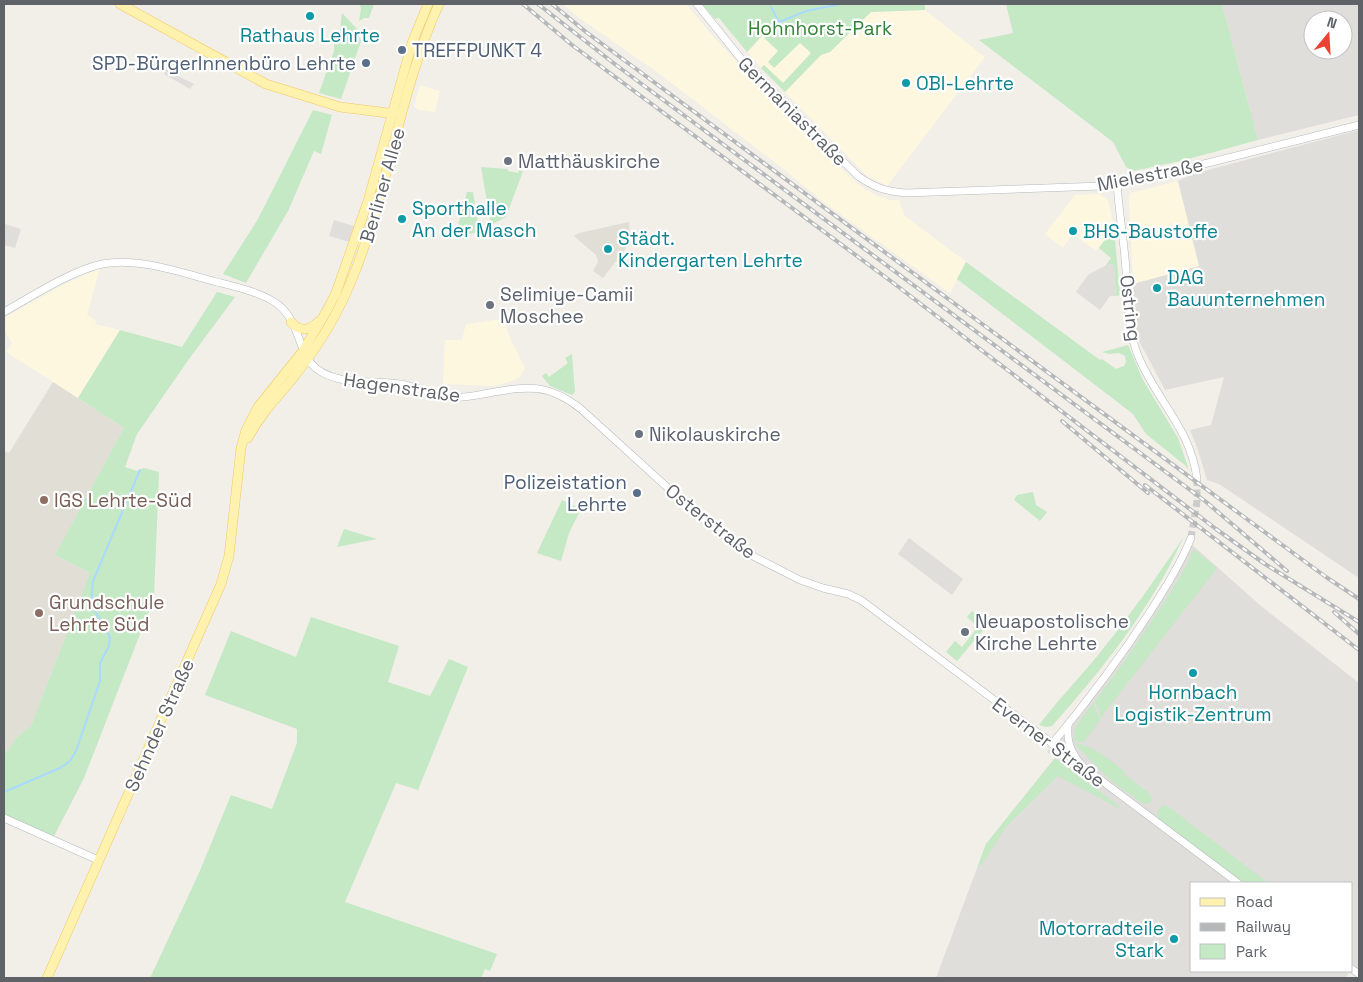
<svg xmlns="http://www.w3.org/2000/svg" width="1363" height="982" viewBox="0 0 1363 982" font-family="'Space Grotesk',sans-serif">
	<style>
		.commercial { fill: #fef7e0 }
		.industrial { fill: #e0deda; fill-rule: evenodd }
		.education { fill: #e1ded6 }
		.green { fill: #c5e8c5 }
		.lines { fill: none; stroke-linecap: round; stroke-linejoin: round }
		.stream { stroke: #aadaff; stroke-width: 2 }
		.minor-tunnel { stroke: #ccccc8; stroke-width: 7; stroke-dasharray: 7 3.5; stroke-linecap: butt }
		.minor-casing { stroke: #b5b8bc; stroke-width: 8 }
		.major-casing { stroke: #f2c960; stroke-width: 10 }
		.minor { stroke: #fff; stroke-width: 7 }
		.major { stroke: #fff2af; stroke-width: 9 }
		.rail-casing { stroke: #b6b7b8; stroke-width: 4 }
		.rail { stroke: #fff; stroke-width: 2; stroke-dasharray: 5.5; stroke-linecap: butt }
		.culture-dot { fill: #0f9aa8; stroke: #fff; stroke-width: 2 }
		.service-dot { fill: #5c6f8a; stroke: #fff; stroke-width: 2 }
		.worship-dot { fill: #6b7280; stroke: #fff; stroke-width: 2 }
		.education-dot { fill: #8d6e63; stroke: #fff; stroke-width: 2 }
		.labels { text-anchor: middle; stroke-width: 4.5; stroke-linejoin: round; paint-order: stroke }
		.park-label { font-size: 19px; fill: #348238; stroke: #fff }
		.culture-label { font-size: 19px; fill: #0d838f; stroke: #fff; text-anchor: start }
		.service-label { font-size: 19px; fill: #4e5e75; stroke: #fff; text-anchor: end }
		.street-label { font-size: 19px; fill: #5f6368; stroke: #fff }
		.worship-label { font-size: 19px; fill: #5b616d; stroke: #fff; text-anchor: start }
		.education-label { font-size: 19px; fill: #785e54; stroke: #fff; text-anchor: start }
	</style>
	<rect width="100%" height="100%" fill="#f1efe8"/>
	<g class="commercial">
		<polygon points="563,4 686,4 710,33 746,72 829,157 859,185 875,195 890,200 899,200 905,216 966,262 950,293 826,204 781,167 657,72 578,17"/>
		<polygon points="925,10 985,57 887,186 866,175 785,92 821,55 830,52 871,12"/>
		<polygon points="762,36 779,51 800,43 812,54 783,83 764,65 761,68 748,52"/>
		<polygon points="420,85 440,91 435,112 419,110 414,106"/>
		<polygon points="1178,181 1200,267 1133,284 1129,196 1131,193"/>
		<polygon points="1100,194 1108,200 1114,228 1096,251 1075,236 1073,238 1071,236 1063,248 1045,234 1075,195"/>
		<polygon points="100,268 87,315 96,320 95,324 120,330 78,398 6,352 12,344 4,329 4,318 61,286"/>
		<polygon points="503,319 512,342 525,368 520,377 512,381 494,386 443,384 445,340 462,340 466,324"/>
	</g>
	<g class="industrial">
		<path d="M1222 4H1359V115L1258 140ZM1313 20H1343V50H1313Z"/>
		<polygon points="168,67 175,71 174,74 194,84 190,89 164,74"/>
		<polygon points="1359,130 1359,578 1219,484 1207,480 1198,450 1190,430 1211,425 1224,377 1165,390 1137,337 1133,284 1199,266 1178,181 1193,174"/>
		<polygon points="334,220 354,226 350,242 329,236"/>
		<polygon points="5,224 21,229 15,248 4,245"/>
		<polygon points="1114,264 1116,296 1110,296 1100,310 1076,292 1088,275 1106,265"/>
		<polygon points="909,538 963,579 952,595 898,554"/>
		<path d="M1189 542 1261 606 1359 683V978L1349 972 1346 978H936L986 844 1055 758 1047 752 1168 585ZM1192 883H1352V971H1192Z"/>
	</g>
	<g class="education">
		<polygon points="629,222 630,237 626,248 603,278 593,271 598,262 596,255 574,236 579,233"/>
		<polygon points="53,382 124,428 55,555 90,573 31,726 16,738 4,755 4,451 9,453"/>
	</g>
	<g class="green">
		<polygon points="360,4 374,4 369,18 364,18 359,21 361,9"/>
		<polygon points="702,4 925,4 925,10 871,12 830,52 821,55 785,92 761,68 764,65 783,83 811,53 800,43 774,68 768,62 778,51 762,36 747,52 719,18 715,19"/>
		<polygon points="1006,4 1222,4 1258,140 1181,161 1133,171 1126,167 1113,142 979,40 1013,33"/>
		<polygon points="342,13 356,28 361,41 341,99 319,93 334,51 334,42 340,32"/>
		<polygon points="313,110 332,115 321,154 314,151 288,211 246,283 223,274 258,219"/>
		<polygon points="481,167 508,169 508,171 518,173 519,170 523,171 506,217 491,225"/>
		<polygon points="467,192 473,192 479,230 475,233 455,237"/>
		<polygon points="1114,228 1120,295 1116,296 1114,264 1106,265 1111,258 1099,248"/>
		<polygon points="966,262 1100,360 1102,359 1116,369 1124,366 1126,362 1125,356 1119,353 1109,354 1102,352 1128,345 1143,380 1178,438 1189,470 1186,466 1146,434 1133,414 957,279"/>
		<polygon points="217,292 235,297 189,359 137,434 125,467 137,471 144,468 159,472 154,598 84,778 53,838 4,816 4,755 16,738 31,726 90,573 55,555 124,428 78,398 120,330 182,347"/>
		<polygon points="572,354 575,392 572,395 550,386 542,376 546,373 549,377 568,363 565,358"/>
		<polygon points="1033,492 1036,505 1047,512 1040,521 1014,500 1017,495"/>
		<polygon points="562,500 581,509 569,533 561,561 537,553"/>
		<polygon points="344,529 377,539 337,547"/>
		<path d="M1183 538C1153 606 1101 671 1052 726L1046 727 1039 725C1058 700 1079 678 1099 654 1129 617 1156 578 1183 538Z"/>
		<path d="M1194 549 1217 568 1105 712 1102 719 1095 701C1115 675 1133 649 1151 622 1167 598 1183 575 1194 549Z"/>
		<polygon points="972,611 989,623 957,661 946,652 955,641 962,647 978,627 967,617"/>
		<polygon points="311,617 399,646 388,682 430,696 449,659 468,667 418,790 396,783 345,902 497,954 490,971 485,969 481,978 150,978 199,873 231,795 272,809 297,743 297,729 205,695 231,631 296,657"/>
		<polygon points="1093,703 1100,720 1084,742 1074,741 1075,728"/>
		<path d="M1074 743C1095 746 1108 759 1125 772L1124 774 1150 794 1152 800 1150 803 1143 804 1109 779Z"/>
		<polygon points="1055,758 1119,806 1118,808 1058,776 1006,827 981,866 978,866 986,844"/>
		<polygon points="1165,805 1169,807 1268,883 1244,883 1159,820 1157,812 1162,806"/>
	</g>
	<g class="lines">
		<g class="stream">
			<polyline points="771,7 779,22 806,11 841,4"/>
			<polyline points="4,792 60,768 70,761 76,751 100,681 100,663 109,646 110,637 91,604 93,581 140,470"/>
		</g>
		<polyline class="minor-tunnel" points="1191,538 1197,502 1197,479"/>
		<defs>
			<g id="minor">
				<path d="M697 4 742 60 858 176C875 188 885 191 906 193L1102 186 1180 170 1359 125"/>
				<path d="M1117 183C1119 213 1124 241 1126 270 1128 298 1127 326 1137 353 1154 398 1191 428 1197 479"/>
				<path d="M4 312C32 296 71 271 102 264 139 257 182 273 217 282 237 287 269 294 283 309 307 335 294 369 340 379 359 383 380 381 400 384 418 387 436 396 455 397 466 398 478 395 489 393 527 386 548 383 581 409L700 517 747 553 800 580 823 588 848 594 861 600 1238 883"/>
				<path d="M1068 725C1067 740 1069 748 1078 761"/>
				<path d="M1052 744C1087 702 1120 658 1150 612 1165 588 1180 565 1191 538"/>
				<polyline points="4,818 98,860"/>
				<polyline points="1352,969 1359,974"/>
			</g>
			<g id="major">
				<polyline points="120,4 266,84 340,107 396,114"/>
				<path d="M291 322C300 332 309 331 318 322"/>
				<path d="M248 438C260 414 280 395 296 374 319 345 338 314 352 279 389 190 399 92 439 4"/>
				<polyline points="47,978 221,584 229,556 241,448 246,430 258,407 303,351 326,312 336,293 368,201 412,43 428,4"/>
			</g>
		</defs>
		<use href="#minor" class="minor-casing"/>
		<use href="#major" class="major-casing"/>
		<use href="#minor" class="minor"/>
		<use href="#major" class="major"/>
		<defs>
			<g id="rail">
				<polyline points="523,4 572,45 892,282 1216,529 1265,564 1359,622"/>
				<polyline points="538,4 616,65 1205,501 1287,571"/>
				<polyline points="552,4 586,32 1240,514 1326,577 1359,599"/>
				<polyline points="1062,421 1148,493"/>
				<polyline points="1145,485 1359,650"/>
				<polyline points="1334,612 1359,634"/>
			</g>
		</defs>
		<use href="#rail" class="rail-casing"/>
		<use href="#rail" class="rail"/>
	</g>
	<g class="culture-dot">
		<circle cx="310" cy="16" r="5"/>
		<circle cx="906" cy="83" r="5"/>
		<circle cx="402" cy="219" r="5"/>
		<circle cx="1073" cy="231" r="5"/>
		<circle cx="608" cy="249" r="5"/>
		<circle cx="1157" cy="288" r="5"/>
		<circle cx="1193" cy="673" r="5"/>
		<circle cx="1174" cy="939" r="5"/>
	</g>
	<g class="service-dot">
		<circle cx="402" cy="50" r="5"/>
		<circle cx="366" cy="63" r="5"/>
		<circle cx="637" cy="493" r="5"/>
	</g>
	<g class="worship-dot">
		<circle cx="508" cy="161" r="5"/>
		<circle cx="490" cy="305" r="5"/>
		<circle cx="639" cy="434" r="5"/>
		<circle cx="965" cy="632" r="5"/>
	</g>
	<g class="education-dot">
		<circle cx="44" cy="500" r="5"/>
		<circle cx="39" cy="613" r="5"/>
	</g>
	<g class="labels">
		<g class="park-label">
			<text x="820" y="35">Hohnhorst-Park</text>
		</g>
		<g class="culture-label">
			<text x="310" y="42" text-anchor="middle">Rathaus Lehrte</text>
			<text x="916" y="90">OBI-Lehrte</text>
			<text x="412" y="215">Sporthalle<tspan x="412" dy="22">An der Masch</tspan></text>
			<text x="1083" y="238">BHS-Baustoffe</text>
			<text x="618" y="245">Städt.<tspan x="618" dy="22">Kindergarten Lehrte</tspan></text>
			<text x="1167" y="284">DAG<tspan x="1167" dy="22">Bauunternehmen</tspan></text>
			<text x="1193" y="699" text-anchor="middle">Hornbach<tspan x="1193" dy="22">Logistik-Zentrum</tspan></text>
			<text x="1164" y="935" text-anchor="end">Motorradteile<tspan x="1164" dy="22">Stark</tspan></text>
		</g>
		<g class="service-label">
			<text x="412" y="57" text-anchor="start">TREFFPUNKT 4</text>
			<text x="356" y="70">SPD-BürgerInnenbüro Lehrte</text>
			<text x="627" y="489">Polizeistation<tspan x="627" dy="22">Lehrte</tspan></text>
		</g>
		<g class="street-label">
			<text transform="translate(793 111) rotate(45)" y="7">Germaniastraße</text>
			<text transform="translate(1150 174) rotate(-11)" y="7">Mielestraße</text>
			<text transform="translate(382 185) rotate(-74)" y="7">Berliner Allee</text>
			<text transform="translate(1131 308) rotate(83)" y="7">Ostring</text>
			<text transform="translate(402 387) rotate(8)" y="7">Hagenstraße</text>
			<text transform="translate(711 521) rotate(38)" y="7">Osterstraße</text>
			<text transform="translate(159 725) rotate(-66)" y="7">Sehnder Straße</text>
			<text transform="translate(1049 742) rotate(37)" y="7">Everner Straße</text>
		</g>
		<g class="worship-label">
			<text x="518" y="168">Matthäuskirche</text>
			<text x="500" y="301">Selimiye-Camii<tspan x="500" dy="22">Moschee</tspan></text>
			<text x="649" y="441">Nikolauskirche</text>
			<text x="975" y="628">Neuapostolische<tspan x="975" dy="22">Kirche Lehrte</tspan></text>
		</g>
		<g class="education-label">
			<text x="54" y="507">IGS Lehrte-Süd</text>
			<text x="49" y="609">Grundschule<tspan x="49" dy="22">Lehrte Süd</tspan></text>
		</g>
	</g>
	<rect width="1363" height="982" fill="none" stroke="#5f6368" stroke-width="10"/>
	<rect x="1190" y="882" width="162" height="90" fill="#ffffff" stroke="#bfc1c3"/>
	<rect x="1200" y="898" width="25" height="8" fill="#fff2af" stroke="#bfc1c3"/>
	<text x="1236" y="907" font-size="15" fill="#5f6368">Road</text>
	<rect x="1200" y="923" width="25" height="8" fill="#b6b7b8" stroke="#bfc1c3"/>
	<text x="1236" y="932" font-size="15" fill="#5f6368">Railway</text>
	<rect x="1200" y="944" width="25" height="15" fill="#c5e8c5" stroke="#bfc1c3"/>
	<text x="1236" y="957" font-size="15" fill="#5f6368">Park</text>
	<g transform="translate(1328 35) rotate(18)"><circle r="24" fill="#ffffff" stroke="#bfc1c3"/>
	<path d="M0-4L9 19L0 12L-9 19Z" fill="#ea4335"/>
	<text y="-8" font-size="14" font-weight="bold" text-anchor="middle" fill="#5f6368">N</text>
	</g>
</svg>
